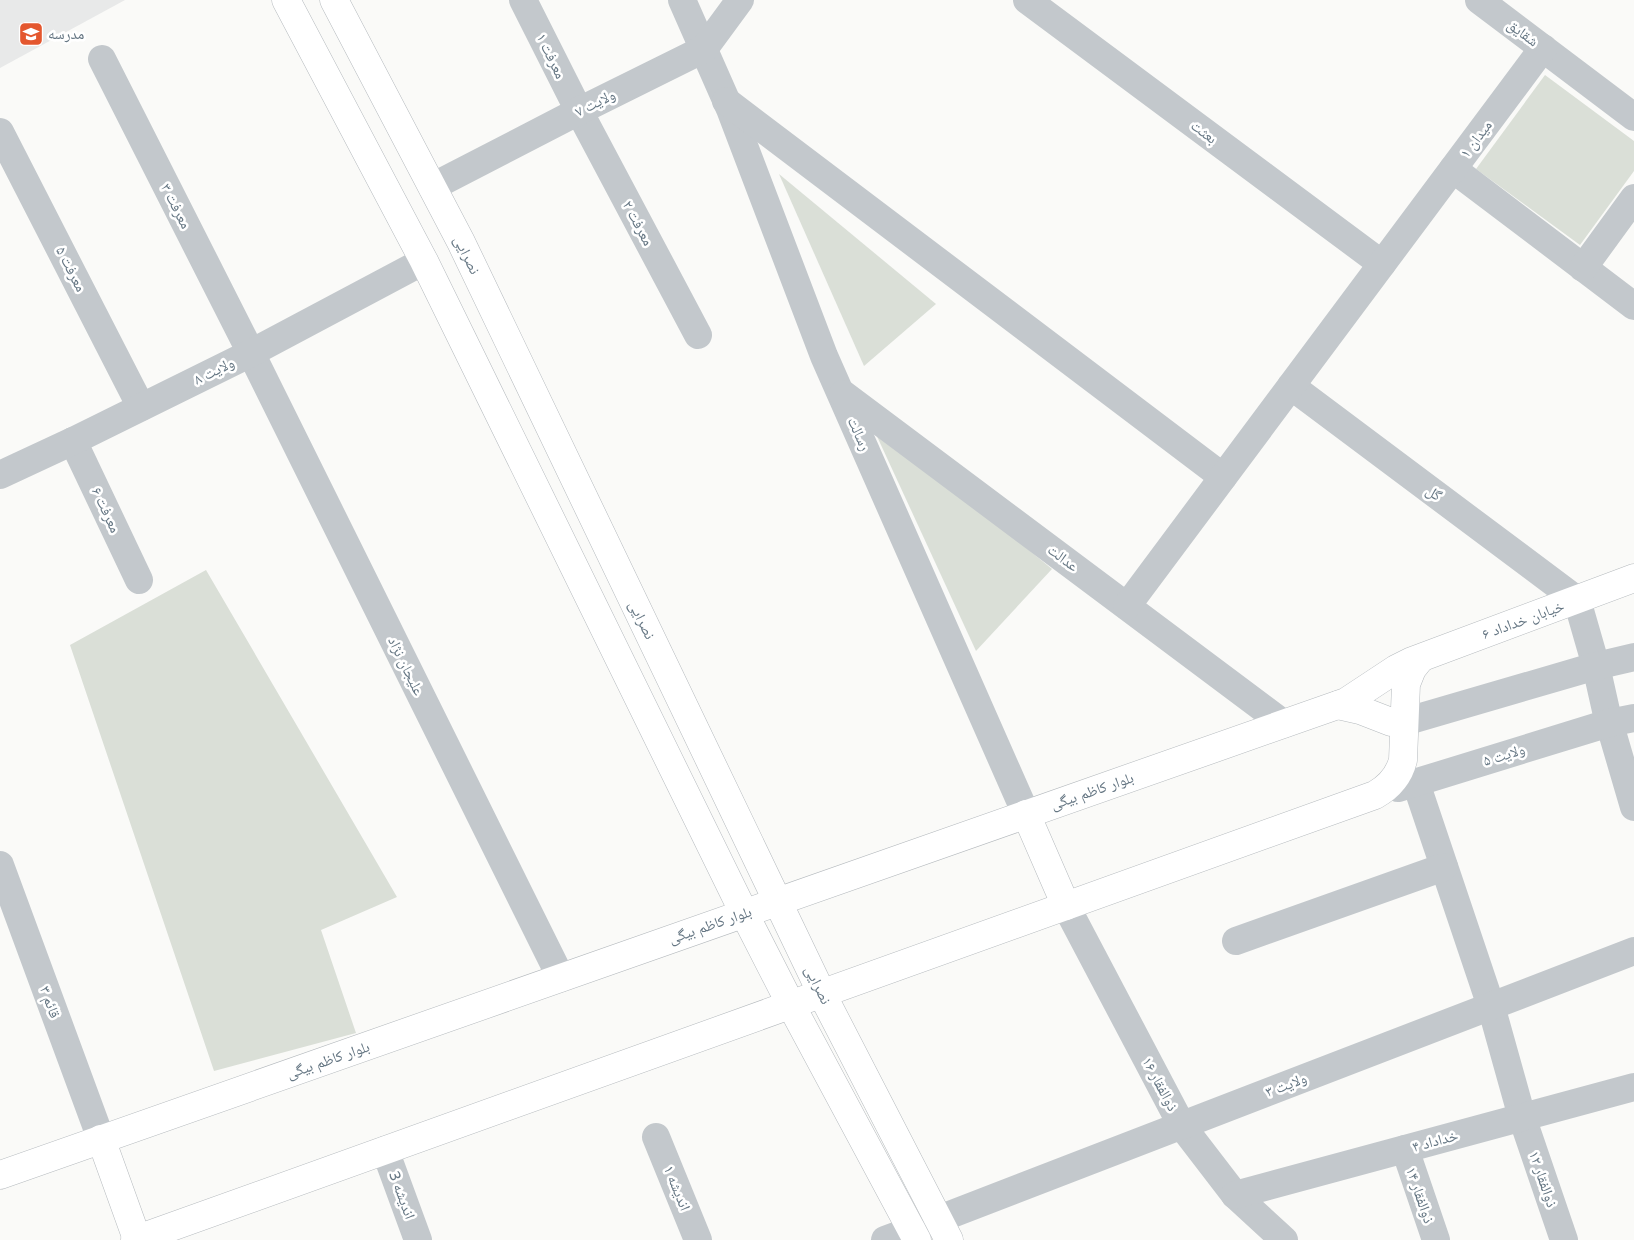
<svg xmlns="http://www.w3.org/2000/svg" width="1634" height="1240" viewBox="0 0 1634 1240" font-family="'Varela Round','Noto Naskh Arabic',sans-serif">
	<style>
		.built { fill: #e8e9e9 }
		.green { fill: #dadfd7 }
		.lines { fill: none; stroke-linecap: round; stroke-linejoin: round }
		.major-casing { stroke: #b5babe; stroke-width: 29 }
		.minor { stroke: #c3c8cc; stroke-width: 28 }
		.major { stroke: #fff; stroke-width: 28 }
		.labels { text-anchor: middle; stroke-width: 5; stroke-linejoin: round; paint-order: stroke }
		.street-label { font-size: 15px; fill: #657683; stroke: #fff }
		.poi-label { font-size: 15px; fill: #657683; stroke: #fff; text-anchor: start }
	</style>
	<rect width="100%" height="100%" fill="#fafaf8"/>
	<polygon class="built" points="0,0 125,0 0,68"/>
	<g class="green">
		<polygon points="1545,75 1634,141 1634,171 1580,245 1476,169"/>
		<polygon points="779,174 936,304 864,366"/>
		<polygon points="869,419 1052,569 976,651"/>
		<polygon points="206,570 397,897 321,930 356,1033 214,1071 70,645"/>
	</g>
	<g class="lines">
		<defs>
			<g id="major">
				<polyline points="286,0 424,261 744,913 791,1005 917,1240"/>
				<polyline points="334,0 461,242 822,994 949,1240"/>
				<polyline points="1338,705 1360,710 1391,722 1404,722"/>
				<polyline points="1026,814 1066,906"/>
				<polyline points="101,1139 137,1239"/>
				<polyline points="0,1175 1346,702 1396,669 1412,661 1634,578"/>
				<path d="M135 1240 1375 795C1389 787 1399 776 1403 760L1406 684 1412 669 1420 659"/>
			</g>
		</defs>
		<use href="#major" class="major-casing"/>
		<g class="minor">
			<polyline points="523,0 579,111 698,335"/>
			<polyline points="682,0 730,109 824,356 1026,814"/>
			<polyline points="1027,0 1382,264"/>
			<polyline points="1479,0 1634,117"/>
			<polyline points="102,59 251,353 561,978"/>
			<polyline points="726,101 1223,477"/>
			<polyline points="0,132 141,407"/>
			<polyline points="1453,169 1634,306"/>
			<polyline points="432,187 579,111 704,49 740,0"/>
			<polyline points="1583,268 1634,198"/>
			<polyline points="1291,386 1577,600 1596,666 1607,715 1634,807"/>
			<polyline points="843,394 1284,724"/>
			<polyline points="73,441 139,580"/>
			<polyline points="0,475 73,441 251,353 424,261"/>
			<polyline points="1127,606 1543,48"/>
			<polyline points="1404,722 1596,666 1634,657"/>
			<polyline points="1416,783 1491,1006 1522,1117 1564,1240"/>
			<polyline points="1398,788 1609,723 1634,718"/>
			<polyline points="0,865 101,1139"/>
			<polyline points="1066,906 1182,1126 1235,1195 1284,1240"/>
			<polyline points="1236,941 1444,867"/>
			<polyline points="656,1137 698,1240"/>
			<polyline points="1405,1149 1436,1240"/>
			<polyline points="385,1150 418,1240"/>
			<polyline points="1235,1195 1634,1087"/>
			<polyline points="939,1219 1634,951"/>
			<polyline points="885,1240 912,1230"/>
		</g>
		<use href="#major" class="major"/>
	</g>
	<defs>
		<symbol id="school-square" viewBox="-11 -11 22 22"><rect x="-9" y="-9" width="18" height="18" rx="4" fill="#e4572e" stroke="#fff"/><path d="M0-5L7-2L0 1L-7-2ZM-4 1L0 2.5L4 1V4Q0 6-4 4Z" fill="#fff"/></symbol>
	</defs>
	<g fill-rule="evenodd">
		<use href="#school-square" x="17" y="20" width="28" height="28"/>
	</g>
	<g class="labels">
		<g class="street-label">
			<text transform="translate(1523 33) rotate(37)" y="5">شقایق</text>
			<text transform="translate(551 56) rotate(64)" y="5">معرفت ۱</text>
			<text transform="translate(595 103) rotate(-26)" y="5">ولایت ۷</text>
			<text transform="translate(1204 132) rotate(37)" y="5">بعثت</text>
			<text transform="translate(1476 139) rotate(-53)" y="5">میدان ۱</text>
			<text transform="translate(176 206) rotate(63)" y="5">معرفت ۳</text>
			<text transform="translate(638 223) rotate(62)" y="5">معرفت ۲</text>
			<text transform="translate(467 255) rotate(64)" y="5">نصرایی</text>
			<text transform="translate(71 269) rotate(63)" y="5">معرفت ۵</text>
			<text transform="translate(214 371) rotate(-26)" y="5">ولایت ۸</text>
			<text transform="translate(859 434) rotate(66)" y="5">رسالت</text>
			<text transform="translate(1434 493) rotate(37)" y="5">گل</text>
			<text transform="translate(106 510) rotate(65)" y="5">معرفت ۶</text>
			<text transform="translate(1063 558) rotate(37)" y="5">عدالت</text>
			<text transform="translate(642 620) rotate(64)" y="5">نصرایی</text>
			<text transform="translate(1523 620) rotate(-20)" y="5">خیابان خداداد ۶</text>
			<text transform="translate(406 666) rotate(64)" y="5">علیجان نژاد</text>
			<text transform="translate(1504 755) rotate(-17)" y="5">ولایت ۵</text>
			<text transform="translate(1092 791) rotate(-19)" y="5">بلوار کاظم بیگی</text>
			<text transform="translate(710 925) rotate(-19)" y="5">بلوار کاظم بیگی</text>
			<text transform="translate(818 985) rotate(64)" y="5">نصرایی</text>
			<text transform="translate(50 1002) rotate(70)" y="5">قائم ۳</text>
			<text transform="translate(328 1060) rotate(-19)" y="5">بلوار کاظم بیگی</text>
			<text transform="translate(1160 1084) rotate(62)" y="5">ذوالفقار ۱۶</text>
			<text transform="translate(1286 1085) rotate(-21)" y="5">ولایت ۳</text>
			<text transform="translate(1435 1141) rotate(-15)" y="5">خداداد ۴</text>
			<text transform="translate(1543 1179) rotate(71)" y="5">ذوالفقار ۱۲</text>
			<text transform="translate(677 1188) rotate(68)" y="5">اندیشه ۱</text>
			<text transform="translate(402 1195) rotate(70)" y="5">اندیشه 3</text>
			<text transform="translate(1420 1195) rotate(71)" y="5">ذوالفقار ۱۴</text>
		</g>
		<g class="poi-label">
			<text x="48" y="39">مدرسه</text>
		</g>
	</g>
</svg>
